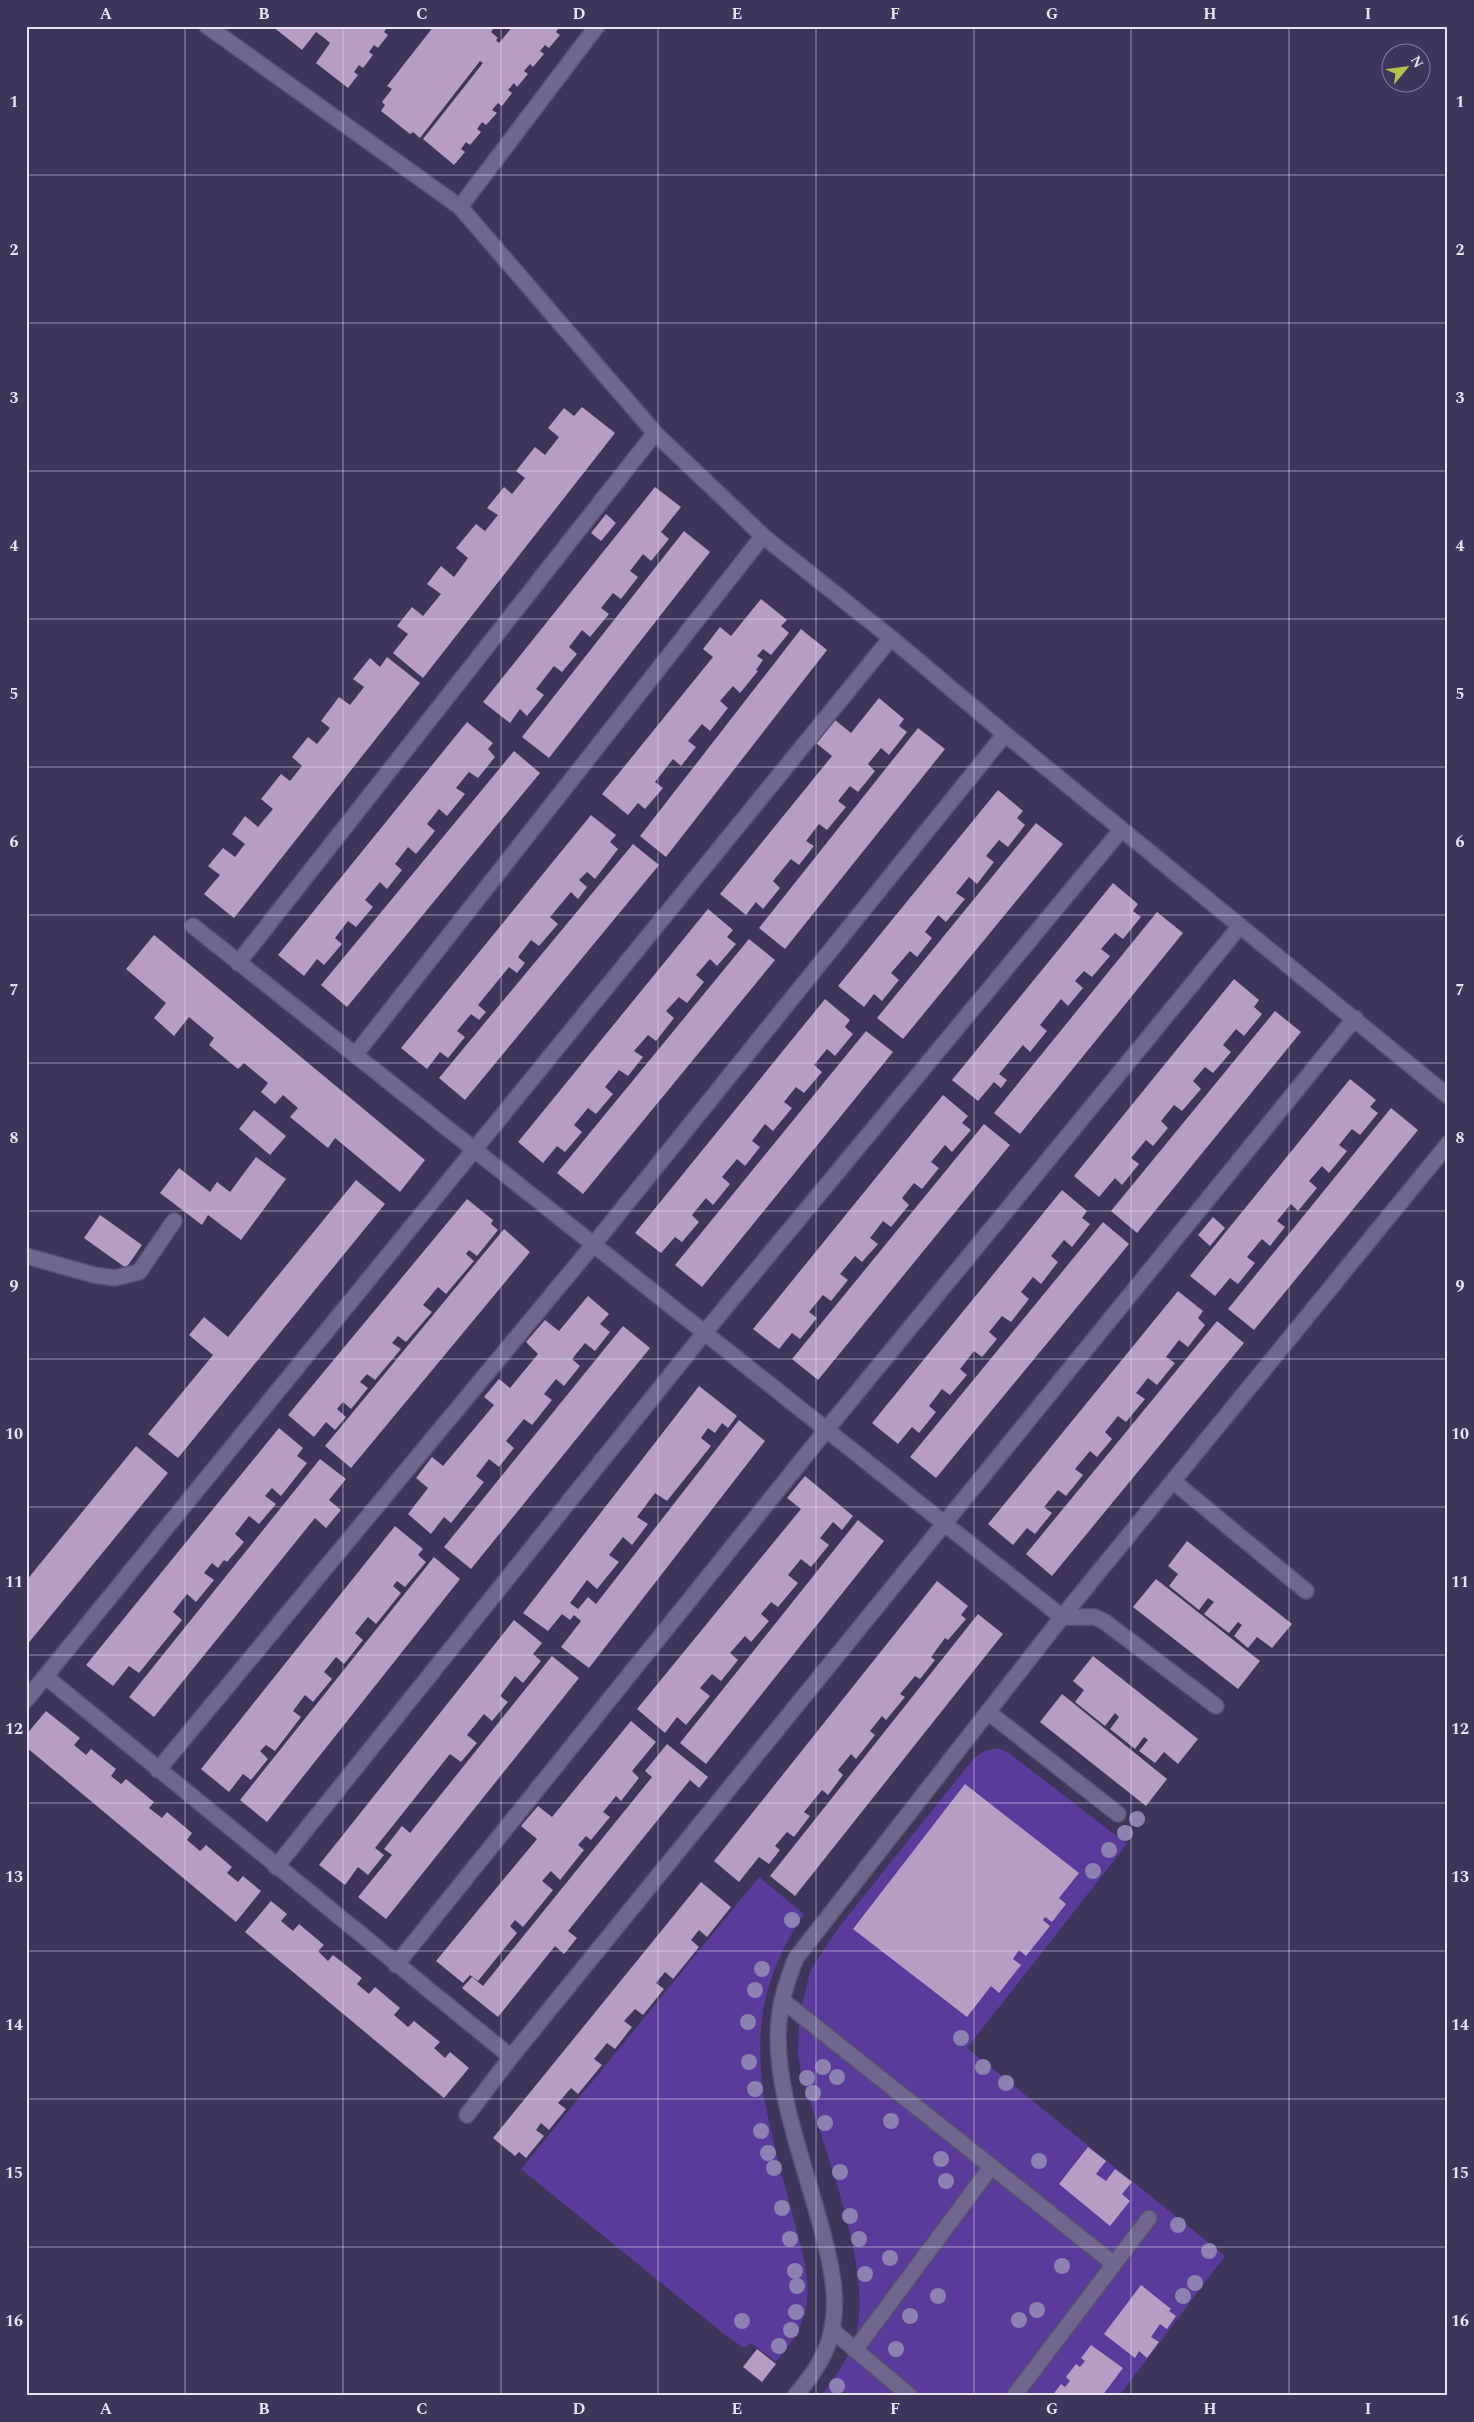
<svg xmlns="http://www.w3.org/2000/svg" width="1474" height="2422" viewBox="0 0 1474 2422" font-family="Spectral,serif">
	<style>
		.green { fill: #5a3a9b }
		.building { fill: #b79dc4 }
		.lines { fill: none; stroke-linecap: round; stroke-linejoin: round }
		.minor-casing { stroke: #58506f; stroke-width: 18 }
		.minor { stroke: #70678f; stroke-width: 15 }
		.tree { fill: #8c81b0 }
		.grid { fill: none; stroke: #e7e3fa; stroke-width: 1; stroke-opacity: 0.55 }
		.neatline { fill: none; stroke: #e7e3fa; stroke-width: 2 }
		.grid-label { font-size: 16px; text-anchor: middle; font-weight: bold; fill: #e7e3fa }
	</style>
	<rect width="100%" height="100%" fill="#3e355a"/>
	<g class="green">
		<path d="M998 1748 1009 1753 1127 1844 967 2048 1225 2256 1119 2396H821C836 2376 850 2358 856 2333 873 2267 822 2143 802 2076L798 2056 799 2019 810 1971 839 1927 974 1758 985 1751Z"/>
		<path d="M759 1877 804 1914C733 2020 763 2103 793 2216 801 2246 813 2283 805 2313 800 2332 788 2347 776 2362L751 2343 744 2348 724 2334 521 2169Z"/>
	</g>
	<g class="building">
		<polygon points="272,26 388,26 384,32 388,35 378,48 374,45 369,52 373,55 363,68 359,65 354,72 358,75 348,88 316,63 330,43 323,37 316,32 302,50"/>
		<polygon points="434,26 495,26 491,32 498,38 496,40 499,43 513,26 560,26 556,32 560,35 549,48 545,45 540,51 544,54 533,67 530,64 524,71 528,74 517,87 514,83 508,90 512,93 502,106 498,103 492,110 497,113 486,125 482,122 477,129 481,132 470,145 466,142 461,149 465,152 454,165 423,139 483,63 480,61 420,138 413,132 410,134 381,111 385,105 382,102 392,89 387,86"/>
		<polygon points="582,407 615,433 423,678 393,653 408,634 397,626 412,607 423,616 441,594 427,584 441,566 454,577 468,558 456,548 476,524 485,531 498,515 487,508 504,487 512,494 525,478 516,471 535,447 545,455 559,437 548,428 564,408 574,416"/>
		<polygon points="655,487 681,507 661,532 669,539 651,561 643,554 630,571 638,577 621,599 613,593 601,608 609,614 590,637 582,630 569,647 577,654 562,672 554,666 536,689 544,695 527,716 520,709 510,723 483,702"/>
		<polygon points="606,514 616,523 601,541 591,533"/>
		<polygon points="684,531 710,552 549,758 522,737"/>
		<polygon points="761,599 787,620 781,626 789,633 771,655 763,649 757,656 763,660 756,670 758,671 740,693 733,686 720,701 728,708 710,731 702,724 688,741 696,747 681,766 673,759 655,782 663,788 645,809 638,803 628,815 602,794 713,657 703,649 720,627 731,636"/>
		<polygon points="801,629 827,650 666,857 640,836"/>
		<polygon points="387,657 420,683 234,918 204,894 220,875 208,866 223,848 235,857 245,844 232,834 245,816 258,827 273,809 261,799 281,774 290,781 302,766 292,757 308,737 317,744 330,728 321,721 339,697 350,705 364,687 353,679 370,658 380,667"/>
		<polygon points="879,698 904,719 899,726 907,732 889,755 881,748 868,764 875,771 858,792 850,786 838,801 846,807 827,830 819,824 806,841 814,846 799,865 791,859 773,881 780,888 763,909 756,902 746,915 720,894 832,756 816,743 835,720 851,733"/>
		<polygon points="467,722 493,743 488,749 495,757 478,778 469,772 456,788 465,794 447,816 439,809 427,824 435,831 416,854 408,847 395,864 402,870 387,889 380,882 365,900 373,907 356,927 348,921 335,938 342,944 324,965 317,959 304,976 278,955"/>
		<polygon points="918,728 945,749 785,949 759,928"/>
		<polygon points="514,751 540,773 347,1007 321,985"/>
		<polygon points="998,790 1023,811 1017,818 1025,825 1008,847 999,840 986,856 994,862 977,884 969,877 956,893 965,899 946,922 938,915 925,932 932,938 917,957 910,951 891,973 899,980 882,1001 874,994 864,1007 838,986"/>
		<polygon points="591,815 616,835 610,842 618,849 595,879 587,872 579,880 587,887 578,899 571,892 550,917 558,924 539,946 531,940 518,957 525,963 517,973 509,967 478,1005 486,1012 479,1020 471,1014 457,1031 465,1037 448,1058 440,1052 427,1069 401,1048"/>
		<polygon points="1036,823 1063,844 903,1039 877,1018"/>
		<polygon points="633,844 659,865 465,1100 439,1078"/>
		<polygon points="1113,883 1138,904 1133,911 1141,917 1123,939 1115,933 1101,949 1110,956 1092,977 1084,971 1075,981 1083,988 1068,1006 1061,999 1040,1025 1047,1031 1030,1052 1023,1045 999,1074 1007,1080 1001,1088 994,1082 978,1101 952,1080"/>
		<polygon points="708,909 733,930 727,937 736,944 717,966 710,959 696,975 704,982 687,1003 679,997 666,1011 674,1018 656,1041 648,1035 634,1051 643,1057 628,1076 619,1070 605,1087 613,1094 596,1114 588,1108 574,1125 582,1132 565,1152 557,1146 543,1163 518,1142"/>
		<polygon points="1157,912 1183,933 1020,1134 994,1113"/>
		<polygon points="154,935 425,1160 400,1192 335,1138 328,1148 290,1117 298,1108 283,1095 275,1104 261,1092 268,1083 244,1063 238,1069 209,1045 214,1038 189,1017 174,1036 154,1018 166,1003 126,969"/>
		<polygon points="749,939 775,960 583,1194 557,1173"/>
		<polygon points="1234,979 1259,1000 1254,1007 1262,1014 1244,1036 1236,1029 1223,1045 1231,1052 1213,1073 1205,1067 1193,1081 1201,1089 1182,1111 1174,1105 1161,1121 1168,1128 1153,1146 1146,1140 1131,1158 1139,1164 1122,1185 1115,1178 1099,1197 1074,1176"/>
		<polygon points="825,999 850,1020 845,1027 853,1034 835,1056 827,1049 814,1065 822,1072 804,1093 796,1087 784,1102 792,1108 773,1131 765,1124 752,1141 760,1147 745,1166 737,1159 722,1177 730,1184 713,1205 706,1198 692,1215 699,1222 682,1242 675,1237 661,1253 635,1233"/>
		<polygon points="1275,1011 1301,1032 1137,1233 1111,1211"/>
		<polygon points="866,1031 893,1052 702,1287 675,1265"/>
		<polygon points="1350,1079 1376,1100 1370,1107 1378,1113 1360,1135 1352,1129 1339,1145 1347,1151 1329,1173 1322,1166 1309,1181 1317,1188 1298,1211 1291,1204 1277,1221 1285,1227 1270,1246 1262,1239 1247,1257 1255,1263 1238,1284 1230,1278 1215,1296 1190,1276"/>
		<polygon points="943,1095 968,1116 962,1123 971,1130 952,1152 945,1145 931,1162 939,1168 922,1189 914,1183 902,1198 909,1205 891,1227 883,1221 870,1238 878,1244 862,1262 855,1256 840,1274 848,1280 831,1301 823,1295 809,1312 817,1318 800,1339 792,1333 779,1349 753,1329"/>
		<polygon points="1391,1108 1418,1130 1254,1330 1228,1309"/>
		<polygon points="254,1110 286,1136 270,1155 239,1129"/>
		<polygon points="984,1124 1010,1145 818,1380 792,1359"/>
		<polygon points="256,1157 286,1179 241,1240 208,1215 202,1225 160,1193 179,1168 210,1192 217,1182 230,1192"/>
		<polygon points="356,1180 385,1204 178,1458 148,1434 213,1355 189,1335 204,1317 228,1337"/>
		<polygon points="1062,1190 1087,1211 1082,1218 1090,1224 1072,1247 1064,1240 1051,1256 1058,1262 1041,1284 1033,1277 1021,1292 1029,1299 1011,1322 1002,1316 989,1332 997,1339 982,1357 974,1351 960,1369 967,1375 950,1395 942,1389 929,1406 936,1412 919,1433 912,1427 898,1444 872,1423"/>
		<polygon points="467,1199 493,1220 491,1224 498,1230 477,1256 469,1250 466,1254 474,1261 446,1294 438,1287 423,1305 432,1312 406,1342 398,1336 392,1343 401,1349 375,1380 367,1374 360,1382 368,1388 351,1409 343,1402 337,1409 346,1417 335,1430 326,1422 314,1437 288,1415"/>
		<polygon points="100,1215 142,1245 126,1268 84,1238"/>
		<polygon points="1213,1217 1225,1228 1210,1246 1198,1235"/>
		<polygon points="1103,1222 1129,1244 936,1478 910,1457"/>
		<polygon points="504,1229 530,1252 351,1468 325,1446"/>
		<polygon points="1178,1291 1203,1311 1198,1318 1205,1325 1188,1347 1179,1340 1166,1357 1175,1363 1157,1385 1148,1378 1136,1393 1145,1399 1126,1422 1118,1416 1105,1432 1112,1439 1097,1457 1090,1451 1075,1469 1083,1475 1066,1496 1058,1490 1044,1507 1052,1513 1035,1534 1027,1528 1013,1545 988,1524"/>
		<polygon points="588,1296 609,1314 600,1324 610,1332 595,1351 585,1343 572,1359 580,1366 564,1386 556,1379 544,1394 552,1400 532,1425 524,1419 506,1441 514,1448 499,1467 489,1459 476,1476 484,1482 451,1523 444,1517 431,1534 408,1514 428,1488 416,1478 432,1457 443,1466 494,1405 484,1397 499,1379 510,1388 538,1354 526,1342 545,1320 559,1331"/>
		<polygon points="1217,1321 1244,1343 1052,1576 1026,1554"/>
		<polygon points="623,1326 650,1348 471,1569 444,1547"/>
		<polygon points="699,1386 737,1416 728,1428 722,1423 715,1433 708,1428 701,1438 711,1446 667,1501 655,1493 637,1517 648,1524 632,1545 623,1537 609,1555 619,1562 597,1589 587,1580 570,1603 578,1609 588,1597 596,1604 739,1420 765,1441 589,1668 561,1647 581,1621 574,1615 570,1620 562,1614 548,1631 523,1613"/>
		<polygon points="279,1428 303,1448 297,1456 307,1463 281,1496 272,1488 265,1496 276,1504 259,1524 249,1516 235,1534 244,1542 227,1562 224,1560 218,1568 212,1563 204,1573 214,1580 196,1602 187,1594 173,1612 182,1620 139,1673 129,1666 113,1686 86,1665"/>
		<polygon points="136,1446 168,1473 26,1646 26,1581"/>
		<polygon points="320,1459 346,1479 329,1500 341,1510 326,1528 315,1518 154,1717 129,1697"/>
		<polygon points="805,1476 853,1516 842,1530 833,1522 820,1538 829,1545 811,1567 801,1559 788,1575 798,1583 778,1607 771,1602 761,1614 769,1621 751,1642 745,1636 730,1653 738,1660 721,1681 712,1674 700,1688 710,1696 686,1725 677,1717 665,1733 637,1709 801,1509 787,1498"/>
		<polygon points="858,1520 884,1541 706,1764 680,1743"/>
		<polygon points="395,1526 423,1549 418,1555 426,1562 405,1587 397,1581 393,1586 401,1593 376,1624 368,1617 355,1633 363,1640 344,1664 336,1657 324,1672 332,1679 313,1702 305,1695 293,1711 301,1717 275,1751 266,1745 260,1751 268,1759 251,1780 243,1774 229,1792 201,1769"/>
		<polygon points="1187,1541 1292,1624 1272,1648 1257,1637 1248,1648 1234,1636 1242,1625 1238,1622 1229,1633 1204,1614 1214,1602 1208,1598 1199,1610 1169,1586 1178,1574 1168,1566"/>
		<polygon points="434,1557 460,1579 267,1822 240,1800"/>
		<polygon points="1156,1579 1260,1661 1238,1689 1133,1607"/>
		<polygon points="937,1581 968,1606 961,1615 966,1619 948,1640 945,1638 931,1657 935,1660 920,1679 915,1676 900,1694 905,1697 886,1720 882,1716 870,1731 875,1735 856,1759 851,1754 838,1770 843,1775 828,1795 822,1790 804,1812 810,1816 794,1837 787,1832 775,1846 780,1850 769,1864 759,1857 739,1882 714,1861"/>
		<polygon points="978,1614 1003,1634 795,1896 770,1876"/>
		<polygon points="514,1620 542,1643 533,1654 541,1661 523,1683 515,1676 500,1696 508,1702 492,1721 484,1714 467,1735 477,1743 461,1762 450,1754 375,1848 384,1855 368,1875 358,1867 345,1885 319,1865"/>
		<polygon points="552,1656 579,1678 386,1919 358,1897 392,1855 384,1849 402,1826 410,1833"/>
		<polygon points="1093,1656 1198,1739 1178,1764 1164,1752 1155,1763 1139,1751 1148,1740 1144,1737 1135,1749 1110,1729 1119,1717 1115,1713 1105,1726 1075,1702 1084,1690 1073,1681"/>
		<polygon points="1062,1694 1167,1779 1146,1806 1040,1722"/>
		<polygon points="46,1711 80,1738 74,1745 86,1755 91,1749 116,1769 111,1776 121,1784 126,1779 154,1802 149,1808 162,1818 167,1812 192,1833 187,1840 200,1851 206,1845 232,1867 227,1873 238,1882 243,1876 261,1891 236,1922 26,1747 26,1735"/>
		<polygon points="631,1721 656,1742 632,1771 639,1778 621,1801 616,1796 603,1812 610,1817 591,1840 586,1836 578,1845 584,1850 560,1880 551,1871 542,1881 553,1890 523,1927 515,1920 510,1926 517,1933 478,1981 470,1975 463,1983 436,1961 537,1839 521,1826 538,1806 552,1817"/>
		<polygon points="667,1744 708,1777 699,1788 690,1780 568,1931 577,1938 564,1954 555,1946 498,2017 462,1988 472,1977 483,1986 652,1777 645,1771"/>
		<polygon points="965,1784 1079,1873 1059,1898 1066,1904 1052,1922 1045,1917 1043,1920 1050,1926 1026,1956 1019,1950 1013,1959 1021,1965 999,1993 991,1986 967,2017 853,1929"/>
		<polygon points="701,1882 731,1907 707,1937 699,1930 691,1940 699,1947 673,1979 665,1972 656,1983 664,1989 643,2015 635,2009 624,2021 632,2027 615,2049 607,2043 594,2059 602,2065 578,2094 571,2088 558,2103 566,2109 549,2130 541,2123 536,2130 544,2136 526,2158 519,2152 515,2156 493,2138"/>
		<polygon points="271,1901 287,1914 281,1921 293,1931 299,1924 324,1945 318,1951 328,1961 333,1955 362,1978 357,1984 369,1994 375,1987 400,2008 394,2015 408,2027 414,2021 440,2042 434,2048 445,2058 450,2052 469,2068 444,2098 245,1932"/>
		<polygon points="1088,2147 1106,2161 1096,2174 1106,2181 1115,2169 1132,2182 1122,2194 1130,2201 1110,2226 1059,2184"/>
		<polygon points="1141,2285 1171,2309 1169,2311 1176,2316 1167,2329 1160,2324 1151,2337 1159,2342 1147,2358 1139,2351 1135,2358 1104,2334"/>
		<polygon points="1091,2345 1123,2368 1102,2396 1052,2396 1061,2384 1065,2387 1070,2381 1066,2377 1076,2364 1080,2367 1085,2361 1081,2358"/>
		<polygon points="757,2349 776,2364 762,2382 743,2367"/>
	</g>
	<g class="lines">
		<defs>
			<g id="minor">
				<polyline points="207,26 460,207 655,433 763,536 891,638 1005,734 1448,1096"/>
				<polyline points="460,207 597,26"/>
				<polyline points="193,926 1062,1617 1095,1617 1105,1622 1216,1706"/>
				<polyline points="238,963 655,433"/>
				<polyline points="355,1055 763,536"/>
				<polyline points="26,1256 94,1275 115,1278 139,1272 174,1221"/>
				<polyline points="1173,1481 1306,1591"/>
				<polyline points="46,1677 511,2057"/>
				<polyline points="26,1700 891,638"/>
				<polyline points="988,1712 1118,1814"/>
				<polyline points="158,1770 594,1244 1005,734"/>
				<polyline points="276,1867 705,1332 1121,830"/>
				<polyline points="396,1965 827,1429 1240,926"/>
				<polyline points="782,2000 1114,2264"/>
				<polyline points="467,2115 511,2057 1355,1018"/>
				<polyline points="832,2330 910,2396"/>
				<polyline points="855,2350 991,2167"/>
				<path d="M795 2396C807 2382 819 2366 826 2349 843 2308 831 2263 820 2223 804 2163 772 2080 779 2020 781 1998 788 1978 796 1958L1062 1617 1448 1144"/>
				<polyline points="1014,2396 1149,2218"/>
			</g>
		</defs>
		<use href="#minor" class="minor-casing"/>
		<use href="#minor" class="minor"/>
	</g>
	<g class="tree">
		<circle cx="1137" cy="1819" r="8"/>
		<circle cx="1125" cy="1833" r="8"/>
		<circle cx="1109" cy="1850" r="8"/>
		<circle cx="1093" cy="1871" r="8"/>
		<circle cx="792" cy="1920" r="8"/>
		<circle cx="762" cy="1969" r="8"/>
		<circle cx="755" cy="1990" r="8"/>
		<circle cx="748" cy="2022" r="8"/>
		<circle cx="961" cy="2038" r="8"/>
		<circle cx="749" cy="2062" r="8"/>
		<circle cx="823" cy="2067" r="8"/>
		<circle cx="983" cy="2067" r="8"/>
		<circle cx="837" cy="2077" r="8"/>
		<circle cx="807" cy="2078" r="8"/>
		<circle cx="1006" cy="2083" r="8"/>
		<circle cx="755" cy="2089" r="8"/>
		<circle cx="813" cy="2093" r="8"/>
		<circle cx="891" cy="2121" r="8"/>
		<circle cx="825" cy="2123" r="8"/>
		<circle cx="761" cy="2131" r="8"/>
		<circle cx="768" cy="2153" r="8"/>
		<circle cx="941" cy="2159" r="8"/>
		<circle cx="1039" cy="2161" r="8"/>
		<circle cx="774" cy="2168" r="8"/>
		<circle cx="840" cy="2172" r="8"/>
		<circle cx="946" cy="2181" r="8"/>
		<circle cx="782" cy="2208" r="8"/>
		<circle cx="850" cy="2216" r="8"/>
		<circle cx="1178" cy="2225" r="8"/>
		<circle cx="790" cy="2239" r="8"/>
		<circle cx="859" cy="2239" r="8"/>
		<circle cx="1209" cy="2251" r="8"/>
		<circle cx="890" cy="2258" r="8"/>
		<circle cx="1062" cy="2266" r="8"/>
		<circle cx="795" cy="2271" r="8"/>
		<circle cx="865" cy="2274" r="8"/>
		<circle cx="1195" cy="2283" r="8"/>
		<circle cx="797" cy="2286" r="8"/>
		<circle cx="938" cy="2296" r="8"/>
		<circle cx="1183" cy="2296" r="8"/>
		<circle cx="1037" cy="2310" r="8"/>
		<circle cx="796" cy="2312" r="8"/>
		<circle cx="910" cy="2316" r="8"/>
		<circle cx="1019" cy="2320" r="8"/>
		<circle cx="742" cy="2321" r="8"/>
		<circle cx="791" cy="2330" r="8"/>
		<circle cx="779" cy="2346" r="8"/>
		<circle cx="896" cy="2349" r="8"/>
		<circle cx="837" cy="2386" r="8"/>
	</g>
	<path class="grid" d="M185 26V2396M343 26V2396M501 26V2396M658 26V2396M816 26V2396M974 26V2396M1131 26V2396M1289 26V2396M26 175H1448M26 323H1448M26 471H1448M26 619H1448M26 767H1448M26 915H1448M26 1063H1448M26 1211H1448M26 1359H1448M26 1507H1448M26 1655H1448M26 1803H1448M26 1951H1448M26 2099H1448M26 2247H1448"/>
	<rect width="1474" height="2422" fill="none" stroke="#3e355a" stroke-width="55"/>
	<g transform="translate(1406 68) rotate(61)"><circle r="24" fill="#3e355a" stroke="#827b9a"/>
	<path d="M0-4L9 19L0 12L-9 19Z" fill="#b6c149"/>
	<text y="-8" font-size="14" font-weight="bold" text-anchor="middle" fill="#e7e3fa">N</text>
	</g>
	<rect x="28" y="28" width="1418" height="2366" class="neatline"/>
	<g class="grid-label">
		<text x="106" y="19">A</text>
		<text x="264" y="19">B</text>
		<text x="422" y="19">C</text>
		<text x="579" y="19">D</text>
		<text x="737" y="19">E</text>
		<text x="895" y="19">F</text>
		<text x="1052" y="19">G</text>
		<text x="1210" y="19">H</text>
		<text x="1368" y="19">I</text>
		<text x="14" y="107">1</text>
		<text x="1460" y="107">1</text>
		<text x="14" y="255">2</text>
		<text x="1460" y="255">2</text>
		<text x="14" y="403">3</text>
		<text x="1460" y="403">3</text>
		<text x="14" y="551">4</text>
		<text x="1460" y="551">4</text>
		<text x="14" y="699">5</text>
		<text x="1460" y="699">5</text>
		<text x="14" y="847">6</text>
		<text x="1460" y="847">6</text>
		<text x="14" y="995">7</text>
		<text x="1460" y="995">7</text>
		<text x="14" y="1143">8</text>
		<text x="1460" y="1143">8</text>
		<text x="14" y="1291">9</text>
		<text x="1460" y="1291">9</text>
		<text x="14" y="1439">10</text>
		<text x="1460" y="1439">10</text>
		<text x="14" y="1587">11</text>
		<text x="1460" y="1587">11</text>
		<text x="14" y="1734">12</text>
		<text x="1460" y="1734">12</text>
		<text x="14" y="1882">13</text>
		<text x="1460" y="1882">13</text>
		<text x="14" y="2030">14</text>
		<text x="1460" y="2030">14</text>
		<text x="14" y="2178">15</text>
		<text x="1460" y="2178">15</text>
		<text x="14" y="2326">16</text>
		<text x="1460" y="2326">16</text>
		<text x="106" y="2414">A</text>
		<text x="264" y="2414">B</text>
		<text x="422" y="2414">C</text>
		<text x="579" y="2414">D</text>
		<text x="737" y="2414">E</text>
		<text x="895" y="2414">F</text>
		<text x="1052" y="2414">G</text>
		<text x="1210" y="2414">H</text>
		<text x="1368" y="2414">I</text>
	</g>
</svg>
